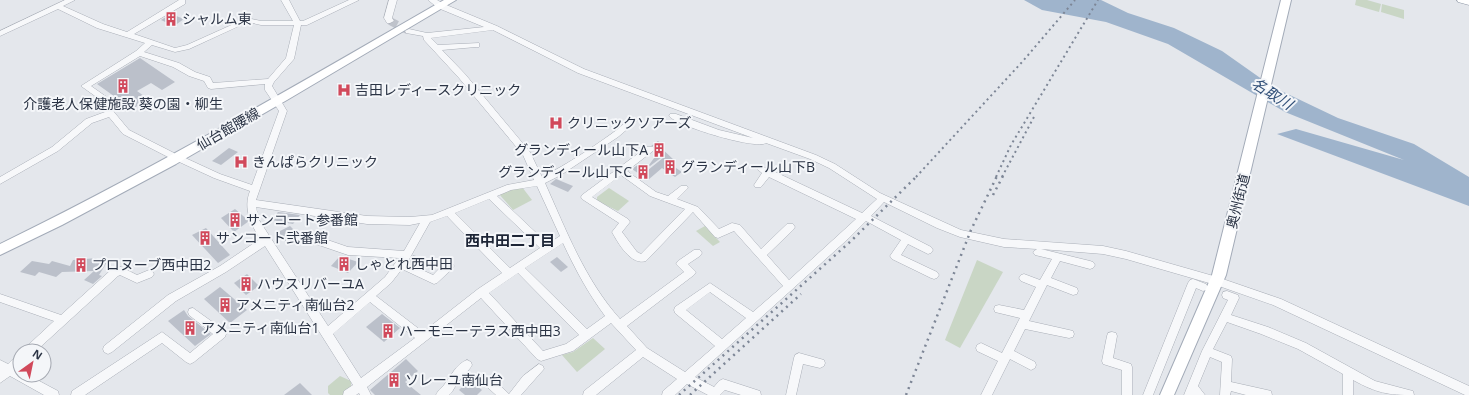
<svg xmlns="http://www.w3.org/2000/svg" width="1469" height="395" viewBox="0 0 1469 395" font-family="'Open Sans','Noto Sans JP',sans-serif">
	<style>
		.green { fill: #c9d6c5 }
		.water { fill: #9fb4cc }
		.building { fill: #bbc0ca }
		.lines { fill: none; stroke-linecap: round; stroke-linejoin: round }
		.minor-tunnel { stroke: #bfc3cb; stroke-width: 8; stroke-dasharray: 8 4; stroke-linecap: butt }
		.minor-casing { stroke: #a9aeb7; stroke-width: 1 }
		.major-casing { stroke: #a3abb8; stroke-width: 2 }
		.highway-casing { stroke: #8b94a3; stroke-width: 1 }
		.minor { fill: #f7f8fa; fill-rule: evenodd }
		.major { fill: #fff; fill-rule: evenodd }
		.highway { fill: #fff; fill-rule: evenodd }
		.rail-far1 { stroke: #7d8696; stroke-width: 2; stroke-dasharray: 2 3.5; stroke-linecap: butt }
		.rail { stroke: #7d8696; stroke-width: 2.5; stroke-dasharray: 2 4.5; stroke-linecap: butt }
		.labels { text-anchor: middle; stroke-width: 4; stroke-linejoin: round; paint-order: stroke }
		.poi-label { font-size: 14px; fill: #2b3445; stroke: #f4f6f9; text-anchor: start }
		.street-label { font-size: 14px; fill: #2b3445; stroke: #f4f6f9 }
		.water-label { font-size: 15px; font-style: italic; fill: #34527a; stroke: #f4f6f9 }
		.neighbourhood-label { font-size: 15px; font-weight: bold; fill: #1d2536; stroke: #f4f6f9 }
	</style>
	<rect width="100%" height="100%" fill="#e4e7ec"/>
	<g class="green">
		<polygon points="1356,0 1367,0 1381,4 1379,12 1355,5"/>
		<polygon points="1382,4 1404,10 1404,19 1381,12"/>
		<polygon points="522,187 532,200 513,210 499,194 511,189"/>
		<polygon points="609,188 629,201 618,211 597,201 597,197"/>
		<polygon points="705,226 720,242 713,246 696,231"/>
		<polygon points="977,260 1003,272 960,348 945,340"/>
		<polygon points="593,338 605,349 577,372 562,355 573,352"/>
		<polygon points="340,376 351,381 351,389 344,395 330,395 328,393 328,386"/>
	</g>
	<polygon class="water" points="1024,0 1101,0 1128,13 1174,28 1222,51 1273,87 1338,118 1414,144 1469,177 1469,206 1277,134 1296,129 1404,160 1285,112 1168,44 1106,22 1042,10"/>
	<g class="building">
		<polygon points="171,14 184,19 174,26 161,20"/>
		<polygon points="140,58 175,82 162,90 151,83 137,91 144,96 141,98 144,102 132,109 97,84"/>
		<polygon points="658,141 663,145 660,147 674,160 672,162 675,164 673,166 682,172 675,177 662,168 648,180 632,169 639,164 648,170 663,158 662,157 650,166 649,165 657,154 654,152 654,146 651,146"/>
		<polygon points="229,148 238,152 221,165 212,161"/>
		<polygon points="556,179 573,186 568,192 550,184"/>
		<polygon points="235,209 249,221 234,232 221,218"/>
		<polygon points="278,212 300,215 293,224 272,220"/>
		<polygon points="290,226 298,234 285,241 278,232"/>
		<polygon points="206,228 230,255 218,263 192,235"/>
		<polygon points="413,255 426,259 420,267 409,262"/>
		<polygon points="340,256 358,262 348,273 331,266"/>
		<polygon points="557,257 568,267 561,272 550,262"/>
		<polygon points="97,258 96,259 109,259 99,275 102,276 93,284 84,280 94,271 62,272 56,277 39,272 35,276 20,272 32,261 49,264 52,261 70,266 73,260"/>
		<polygon points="247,274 259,286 246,295 234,283"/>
		<polygon points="220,287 247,310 230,323 204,299"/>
		<polygon points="184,310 188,316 211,334 195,346 168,321"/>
		<polygon points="382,314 400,328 384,342 366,327"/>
		<polygon points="406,359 418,371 405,382 421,395 375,395 370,390"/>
		<polygon points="469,380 482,390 477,395 465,395 459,390"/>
		<polygon points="300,383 312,395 284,395"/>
	</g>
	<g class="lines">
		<polyline class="minor-tunnel" points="390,21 409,31"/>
		<defs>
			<g id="minor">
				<path d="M65 0H75L63 6 103 24 127 32 179 0H185V4L134 34 175 48 187 45 247 18 261 21H293L281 0H289L300 21H303L349 0H359L307 25H301L294 59 274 82 272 86 287 111 256 200 367 216 410 217 432 215 507 185 534 180 523 155 459 78 424 40 423 36 406 33 405 31 409 29 427 33 484 27 438 8 428 0H437L444 4 497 26 584 69 816 155 835 164 880 193 961 230 1004 239 1103 246 1126 251 1217 277 1281 299 1469 386V395H1465L1273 305 1216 285 1126 259 1103 254 1041 249 1090 261 1093 262 1095 265 1093 268 1090 269 1060 261 1051 278 1077 288 1078 291 1077 294 1073 295 1047 285 1029 321 1069 330 1073 331 1074 334 1073 337 1069 338 1025 329 1014 351 1035 362 1036 365 1035 368 1031 370 1010 359 992 395H981L998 361 977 351 976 348 977 345 981 343 1002 353 1020 318 995 312 994 309 995 306 999 305 1024 310 1036 287 1021 281 1019 278 1021 275 1024 274 1040 280 1052 259 1035 255 1033 252 1037 249 1004 247 960 237 937 228 884 202 871 216 931 247 933 250 931 253 928 254 908 244 901 255 937 272 939 275 937 278 934 279 931 278 892 259 890 256 901 240 866 221 849 238 695 377 714 387 719 381 723 379 760 391 761 395H741L725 390 720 395H708L687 384 675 395H662L663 391 677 379 643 357 596 395H583L584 391 636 350 611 323 573 351 541 361 537 359 481 298 367 387 371 395H360L359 393 356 395H343L344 391 353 385 265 246 226 272 176 301 112 352 108 354 104 352 103 349 104 346 168 295 220 266 260 239C251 224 243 209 250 191L214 178 175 160 174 158 175 156H181L220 174 252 185 279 111 265 90V84L211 89 208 88 204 81 189 76 173 67 140 56 91 86 108 98 114 112 129 130 174 153 175 155 174 157H168L123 134 109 117 92 123 58 151 0 184V177L52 147 86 119 105 112 102 101 81 86 136 51 145 43 97 28 58 9 0 36V31ZM248 22 261 25H294L286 58 268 79 213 83 210 77 195 72 179 63 144 52 152 45 175 52 189 49ZM493 30 578 73 753 138 719 130 676 114H670L669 116C677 126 756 150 766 143L810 159 829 168 877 199 862 213 771 170 761 166 758 167 757 169 762 173 754 185 755 187H761L769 177 856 219 789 280 767 255 793 230 795 227 793 224H787L761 249 740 225 732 223 719 229 698 207 677 199 688 188 687 186H681L668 196 656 192 627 171 653 151 654 149 653 147H647L582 195 581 197 582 199 619 223 612 232C618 243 631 266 646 261L693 212 715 237 718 238 734 231 783 286 753 312 710 283 675 307 674 310 675 313 715 346 685 372 647 348 627 326 694 275 696 272 688 264 700 256 702 253 700 250H694L678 261 676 264 684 272 620 319C585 280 566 230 545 183L561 175 618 137 637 121 636 119C629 117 623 125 618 129 595 146 568 164 542 177L530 152 465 74 442 50 476 47H479V43L438 45 431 38ZM621 175 650 196 685 209 641 254 637 252 622 232 630 222 628 219 592 197ZM537 186 560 236 548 244 497 196 511 190ZM489 199 540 248 510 268 455 213ZM256 207 367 224 410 225 420 223 404 251 348 247 313 235 310 236 308 239 310 242 348 255 399 258 385 277 328 326 259 220ZM447 216 502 273 478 289 423 332 376 296 391 283 402 269 434 284 437 283 452 269 454 266 452 263C445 261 438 270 433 275L407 263 430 222ZM563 243C575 269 588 293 605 316L587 329 525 268ZM518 273 579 335 566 344 543 351 489 293ZM710 292 746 318 722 339 686 310ZM370 302 415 338 361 378 333 334Z"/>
				<polygon points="389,0 397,0 392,18 394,21 390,23 387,23 384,18"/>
				<polygon points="121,267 137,275 149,270 152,271 154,274 152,277 137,283 120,275 118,276 36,351 24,351 25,348 54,321 0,302 0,294 61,315 112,269"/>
				<polygon points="1193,279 1206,284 1208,287 1206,290 1203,291 1196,288 1153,395 1143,395 1188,283 1190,280"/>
				<path d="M1227 291 1238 295 1239 298 1231 315 1268 327 1306 343 1375 381 1409 390 1413 391 1414 395C1387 395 1377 393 1353 380V395H1343V374L1298 349 1261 334 1227 322 1213 349 1231 356 1232 359 1231 382 1267 390 1271 391 1272 395H1246L1231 391 1230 395H1220L1222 362 1210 357 1198 386 1205 395H1184L1202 351 1228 300 1223 298 1222 295 1223 292Z"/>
				<polygon points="193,308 225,331 226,334 225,337 194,362 190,364 186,362 162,343 85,395 71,395 72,391 162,332 190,353 213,334 189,315 188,312 189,309"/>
				<polygon points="1112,332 1116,333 1117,336 1113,358 1131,364 1132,367 1132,395 1122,395 1122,370 1103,364 1102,361 1107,336 1108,333"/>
				<polygon points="799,353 824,360 825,363 824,366 820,368 803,364 796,395 786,395 794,358 795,355"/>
				<polygon points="20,354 20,366 17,369 20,371 20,375 28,375 58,391 59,395 44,395 10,376 0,383 0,360 8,364 16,356"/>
				<path d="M467 360 471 362 472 365C469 371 463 375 459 381 455 385 454 391 449 395H436C438 390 441 389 444 385 451 376 456 364 467 360Z"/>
				<polygon points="539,364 543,366 544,369 521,395 496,395 486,386 485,383 486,380 490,378 494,380 509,394 523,376"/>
			</g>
			<g id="major">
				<path d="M444 0H456L287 100 176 164 62 225 0 255V244C152 170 298 84 444 0Z"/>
				<polygon points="1281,0 1291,0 1226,275 1174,395 1160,395 1212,275"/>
			</g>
			<polygon id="highway" points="1457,0 1469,0 1469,5 1458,2"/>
		</defs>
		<use href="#minor" class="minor-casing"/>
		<use href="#major" class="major-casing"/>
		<use href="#highway" class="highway-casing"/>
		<use href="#minor" class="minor"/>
		<use href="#major" class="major"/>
		<use href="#highway" class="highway"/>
		<g class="rail-far1">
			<polyline points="916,177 1023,61 1075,0"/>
			<polyline points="996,177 1011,145 1098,0"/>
			<polyline points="1002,177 1035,115"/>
		</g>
		<g class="rail">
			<polyline points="993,195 1003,176"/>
			<polyline points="679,395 851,241 917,176"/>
			<polyline points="690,395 801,294"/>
			<polyline points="906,395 971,230 997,176"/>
		</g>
	</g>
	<defs>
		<symbol id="building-bare" viewBox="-9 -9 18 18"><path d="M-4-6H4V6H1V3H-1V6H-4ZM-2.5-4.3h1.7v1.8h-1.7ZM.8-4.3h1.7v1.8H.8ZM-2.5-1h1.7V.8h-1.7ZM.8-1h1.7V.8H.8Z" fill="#d1495b" stroke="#f4f6f9" stroke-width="2.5" paint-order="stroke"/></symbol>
		<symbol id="hospital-bare" viewBox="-9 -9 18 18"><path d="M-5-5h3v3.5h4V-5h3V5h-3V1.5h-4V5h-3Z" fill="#d1495b" stroke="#f4f6f9" stroke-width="2.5" paint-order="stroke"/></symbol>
	</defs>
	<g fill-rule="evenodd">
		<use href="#building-bare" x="161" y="9" width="20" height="20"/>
		<use href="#building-bare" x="113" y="76" width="20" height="20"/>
		<use href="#hospital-bare" x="334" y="80" width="20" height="20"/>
		<use href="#hospital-bare" x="546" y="113" width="20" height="20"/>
		<use href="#building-bare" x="649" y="140" width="20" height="20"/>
		<use href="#hospital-bare" x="231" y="152" width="20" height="20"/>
		<use href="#building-bare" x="660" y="157" width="20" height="20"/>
		<use href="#building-bare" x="633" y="162" width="20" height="20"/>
		<use href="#building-bare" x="225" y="210" width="20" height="20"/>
		<use href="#building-bare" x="195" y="228" width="20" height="20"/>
		<use href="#building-bare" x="334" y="254" width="20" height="20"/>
		<use href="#building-bare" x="71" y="255" width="20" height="20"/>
		<use href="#building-bare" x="236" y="274" width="20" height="20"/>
		<use href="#building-bare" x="215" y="295" width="20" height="20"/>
		<use href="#building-bare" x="180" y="318" width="20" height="20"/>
		<use href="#building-bare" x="378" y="321" width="20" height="20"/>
		<use href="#building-bare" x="384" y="370" width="20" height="20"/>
	</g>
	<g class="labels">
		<g class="poi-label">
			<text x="182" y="24">シャルム東</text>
			<text x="355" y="95">吉田レディースクリニック</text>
			<text x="123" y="109" text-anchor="middle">介護老人保健施設 葵の園・柳生</text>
			<text x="567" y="128">クリニックソアーズ</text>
			<text x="648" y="155" text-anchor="end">グランディール山下A</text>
			<text x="252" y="167">きんぱらクリニック</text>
			<text x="681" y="172">グランディール山下B</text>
			<text x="632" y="177" text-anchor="end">グランディール山下C</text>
			<text x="246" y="225">サンコート参番館</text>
			<text x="216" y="243">サンコート弐番館</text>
			<text x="355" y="269">しゃとれ西中田</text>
			<text x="92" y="270">プロヌーブ西中田2</text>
			<text x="257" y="289">ハウスリバーユA</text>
			<text x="236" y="310">アメニティ南仙台2</text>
			<text x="201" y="333">アメニティ南仙台1</text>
			<text x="399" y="336">ハーモニーテラス西中田3</text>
			<text x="405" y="385">ソレーユ南仙台</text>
		</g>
		<g class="street-label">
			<text transform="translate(228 129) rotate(-30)" y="5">仙台館腰線</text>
			<text transform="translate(1238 201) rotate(-76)" y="5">奥州街道</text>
		</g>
		<g class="water-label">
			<text transform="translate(1272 94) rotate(32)" y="5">名取川</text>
		</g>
		<g class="neighbourhood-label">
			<text x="510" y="246">西中田二丁目</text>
		</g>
	</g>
	<g transform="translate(32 363) rotate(33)"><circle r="19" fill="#f4f6f9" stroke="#a4a8b1"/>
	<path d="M0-3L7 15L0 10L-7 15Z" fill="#d1495b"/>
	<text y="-6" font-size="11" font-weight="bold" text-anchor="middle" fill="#2b3445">N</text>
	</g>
</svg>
